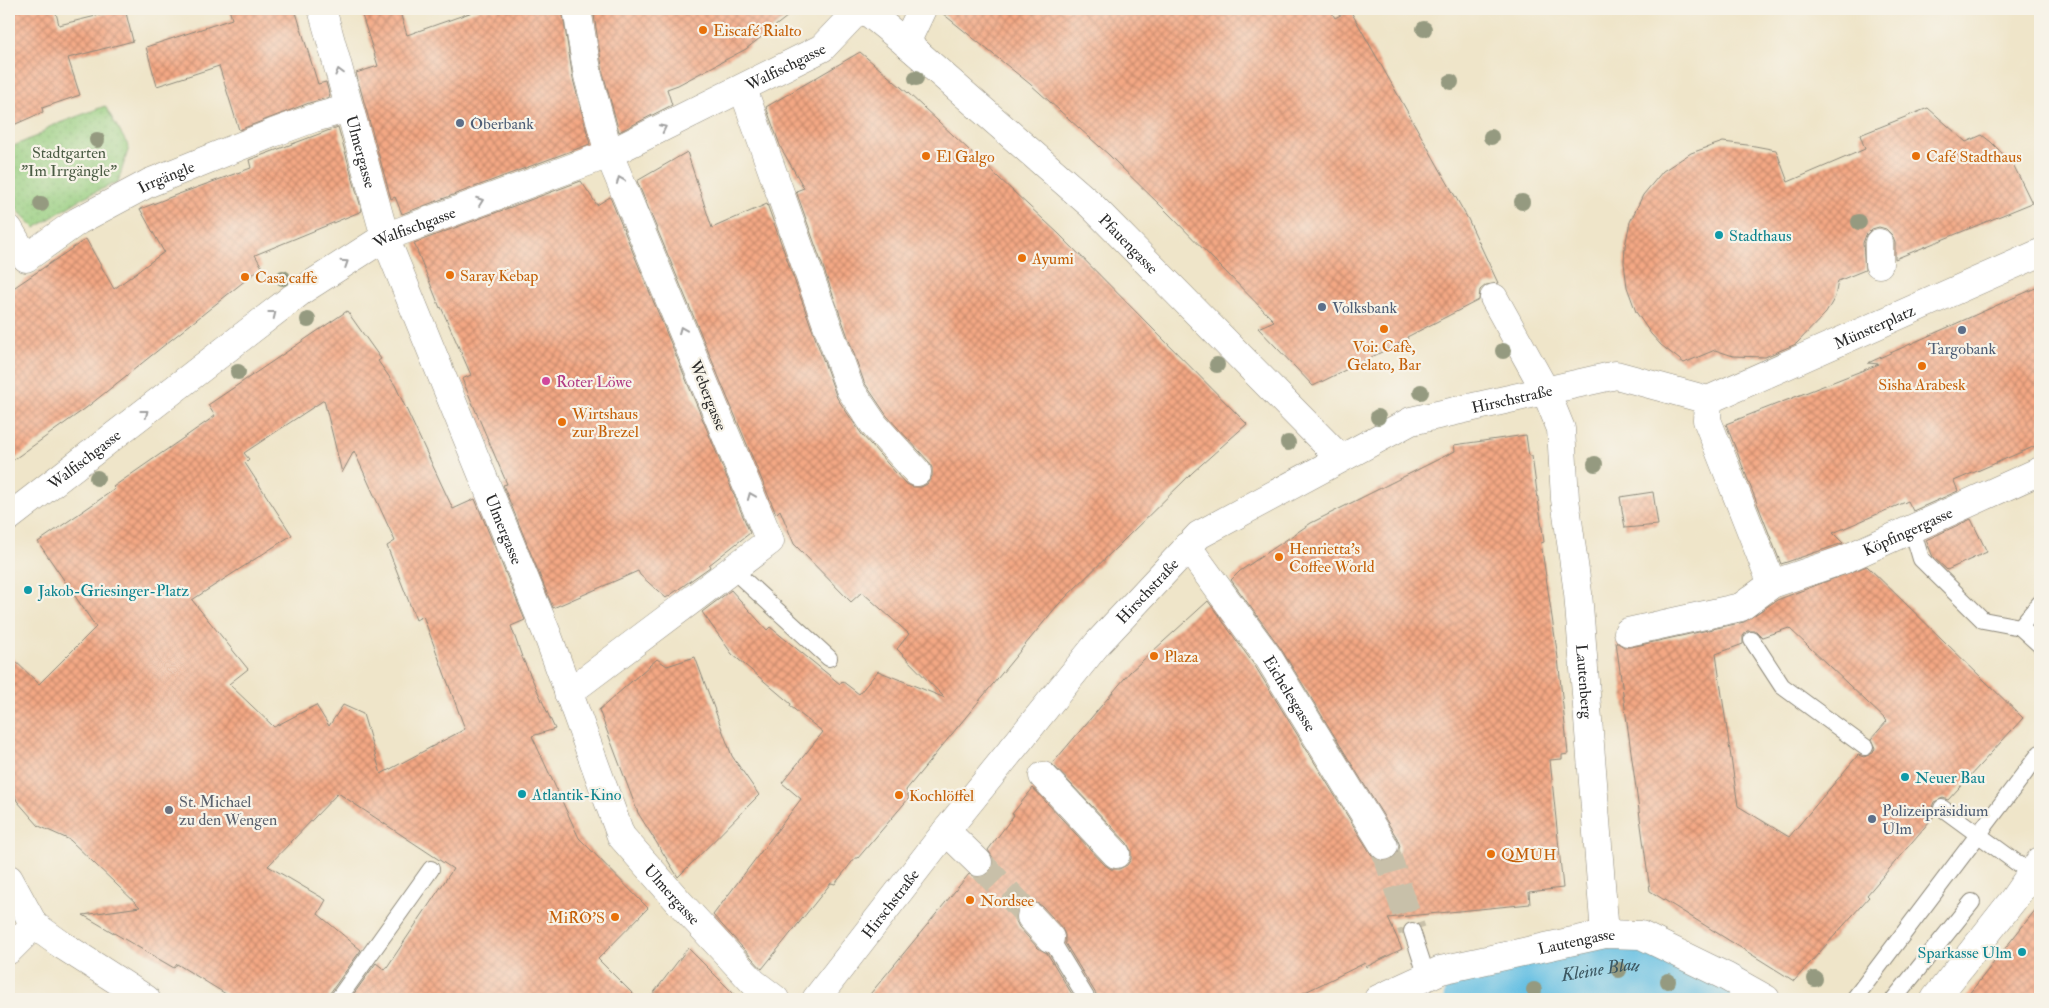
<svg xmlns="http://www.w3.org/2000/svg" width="2049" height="1008" viewBox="0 0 2049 1008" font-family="'IM FELL Double Pica',serif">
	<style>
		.grass { fill: url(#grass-dots); stroke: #617c56 }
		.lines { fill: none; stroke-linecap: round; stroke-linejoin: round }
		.river { stroke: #66c0e3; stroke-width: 71 }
		.building { fill: url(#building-cross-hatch); fill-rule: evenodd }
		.street-tunnel { stroke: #c8c0a9; stroke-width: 28; stroke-dasharray: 28 14; stroke-linecap: butt }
		.lane-casing { stroke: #8d887a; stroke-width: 18 }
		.street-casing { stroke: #8d887a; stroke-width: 29 }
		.secondary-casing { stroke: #8d887a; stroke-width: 29 }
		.lane { stroke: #fff; stroke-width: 16 }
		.street { stroke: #fff; stroke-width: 28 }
		.secondary { stroke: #fff; stroke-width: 28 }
		.tree { fill: #959a80 }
		.oneway { stroke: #a0a0a0 }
		.food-dot { fill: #e8710a; stroke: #f7f3e8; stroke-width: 2 }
		.service-dot { fill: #5c6f8a; stroke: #f7f3e8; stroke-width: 2 }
		.culture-dot { fill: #0f9aa8; stroke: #f7f3e8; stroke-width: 2 }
		.hotel-dot { fill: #d1479c; stroke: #f7f3e8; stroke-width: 2 }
		.worship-dot { fill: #6b7280; stroke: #f7f3e8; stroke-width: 2 }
		.labels { text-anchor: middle; stroke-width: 4.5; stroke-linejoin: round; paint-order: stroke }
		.food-label { font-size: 16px; fill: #c56008; stroke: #f7f3e8; text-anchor: start }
		.street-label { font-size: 16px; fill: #2b2b2b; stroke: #f7f3e8 }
		.service-label { font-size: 16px; fill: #4e5e75; stroke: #f7f3e8; text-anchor: start }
		.park-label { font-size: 16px; fill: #4b5c44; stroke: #f7f3e8 }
		.culture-label { font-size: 16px; fill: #0d838f; stroke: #f7f3e8; text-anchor: start }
		.hotel-label { font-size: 16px; fill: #b23c85; stroke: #f7f3e8; text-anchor: start }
		.worship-label { font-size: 16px; fill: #5b616d; stroke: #f7f3e8; text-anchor: start }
		.water-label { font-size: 18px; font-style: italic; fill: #3d5862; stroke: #f7f3e8 }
	</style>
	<defs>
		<pattern id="grass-dots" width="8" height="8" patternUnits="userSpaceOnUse" patternTransform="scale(1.25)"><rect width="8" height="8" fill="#97ce80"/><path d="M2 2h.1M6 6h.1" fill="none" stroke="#82b16f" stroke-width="1.8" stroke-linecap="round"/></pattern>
		<pattern id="building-cross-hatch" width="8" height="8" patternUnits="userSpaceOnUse" patternTransform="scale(1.25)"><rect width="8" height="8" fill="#f4a884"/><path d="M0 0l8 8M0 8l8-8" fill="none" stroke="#c6896c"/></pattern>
	</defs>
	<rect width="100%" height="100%" fill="#f7f3e8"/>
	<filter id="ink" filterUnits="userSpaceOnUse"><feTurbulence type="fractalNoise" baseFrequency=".02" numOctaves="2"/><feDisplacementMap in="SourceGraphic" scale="10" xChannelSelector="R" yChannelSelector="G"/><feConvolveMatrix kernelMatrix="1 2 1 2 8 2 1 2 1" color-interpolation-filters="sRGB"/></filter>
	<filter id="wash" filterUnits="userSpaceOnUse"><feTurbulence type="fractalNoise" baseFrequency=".0096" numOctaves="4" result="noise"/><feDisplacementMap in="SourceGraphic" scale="20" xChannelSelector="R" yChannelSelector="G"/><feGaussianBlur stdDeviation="1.12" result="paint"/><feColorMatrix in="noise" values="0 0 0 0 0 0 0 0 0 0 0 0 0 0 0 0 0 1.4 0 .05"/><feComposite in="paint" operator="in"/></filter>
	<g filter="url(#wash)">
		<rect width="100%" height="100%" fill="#efe5c9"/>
		<g class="grass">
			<polygon points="105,106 129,147 118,182 84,197 35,228 12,205 9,193 9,148 39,135 49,127"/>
			<polygon points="1591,979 1643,980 1688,999 1509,999 1525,990"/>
		</g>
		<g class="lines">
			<path class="river" id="s1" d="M1479 999 1520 982 1630 964 1649 968 1705 991 1720 999"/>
		</g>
		<g id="blocks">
			<g class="building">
				<polygon points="9,9 55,9 59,25 125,9 133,41 68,58 80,95 42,108 43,112 9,127"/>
				<polygon points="229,9 295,9 318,84 326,82 330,97 309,103 239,130 219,66 157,86 146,47 232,19"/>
				<polygon points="360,9 399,9 407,35 481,9 562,9 573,79 590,144 402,214 395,197 391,199 356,73 378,66"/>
				<polygon points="593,9 797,9 746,49 678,85 667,89 672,105 619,132 603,73"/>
				<polygon points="937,9 1330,9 1335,18 1350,10 1468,219 1498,283 1486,285 1480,290 1479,300 1407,337 1408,339 1313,386 1258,328 1274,321 1166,211 1109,155 1030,84"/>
				<polygon points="860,52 908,93 1059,234 1247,424 1193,472 1057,606 906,790 909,798 858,858 855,858 835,884 831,883 762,969 713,915 801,799 782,783 823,732 790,706 791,704 732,654 702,612 731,590 767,630 770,627 840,684 842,681 859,694 878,671 945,698 897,649 909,634 862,592 851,602 794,544 780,510 776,514 637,181 687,152 712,228 767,204 837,398 863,436 905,483 913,487 921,487 927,484 932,476 932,468 929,462 887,416 864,382 796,191 804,188 781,148 766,107"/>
				<polygon points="1928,108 1966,142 1982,135 1991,142 2013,164 2032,203 1895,259 1895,243 1892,235 1886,229 1879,227 1872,229 1866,235 1863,243 1865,270 1838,281 1835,297 1826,313 1796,344 1765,357 1733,356 1715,350 1684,363 1661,345 1651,334 1636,312 1627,287 1624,263 1625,246 1630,222 1643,195 1663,171 1691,153 1723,142 1755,146 1776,150 1788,182 1865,149 1860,135"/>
				<polygon points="338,127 362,211 255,255 262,267 86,408 9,463 9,291 86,239 114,289 164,252 140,209 176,195 251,168 249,160"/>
				<polygon points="581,181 597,205 610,197 750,533 709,565 710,567 666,598 640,575 638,571 553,608 503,485 507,484 462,379 471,375 441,307 440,308 414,243"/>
				<polygon points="2040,286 2040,444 1954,481 1958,491 1913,511 1908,501 1833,533 1843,543 1781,564 1726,424 1879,364 1868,363"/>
				<path d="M347 311 381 359 378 361 395 385 453 509 475 499 525 620 511 626 522 657 555 729 532 736 579 838 648 908 598 959 638 999H350L376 963 385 970 453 869 338 793 268 866 326 900 318 914 361 950 330 993 328 999H234L177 964 174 968 83 915 140 907 70 840 39 826 17 801 9 780V655L39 684 96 627 38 542 115 489 113 487 215 416 208 405ZM324 400 342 473 354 451 395 541 387 546 416 620 423 616 465 729 381 774 363 714 343 705 329 726 316 705 274 727 229 684 248 669 192 600 292 535 245 463 249 459 244 453Z"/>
				<polygon points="1526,435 1529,456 1532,456 1544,542 1541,543 1558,658 1568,754 1562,755 1562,759 1550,760 1563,888 1529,892 1530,904 1388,918 1402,949 1366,967 1365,963 1291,999 1097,999 1096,994 1065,943 1065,935 1062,928 1042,906 1035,902 1028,902 1021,905 1016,912 1016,921 1019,927 1038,948 1047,953 1075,999 866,999 969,874 975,877 982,877 990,872 993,866 993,858 988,850 1014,815 1012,814 1033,788 1105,865 1111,869 1119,869 1127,865 1131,859 1131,851 1127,843 1052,764 1130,672 1208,601 1255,666 1371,854 1376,859 1384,862 1393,859 1398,853 1400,846 1397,838 1281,649 1231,580 1240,571 1311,523 1455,451 1454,445"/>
				<polygon points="1653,492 1658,525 1625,528 1620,497"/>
				<polygon points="1971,519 1987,552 1947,570 1933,557 1926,540"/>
				<path d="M1867 566 2023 718 1948 800 1943 798 1934 802 1932 807 1935 815 1867 895 1869 897 1794 981 1650 891 1616 642 1624 647H1631L1744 622 1777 600ZM1789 628 1887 721 1871 739 1875 748 1873 753 1864 757 1858 755 1789 837 1738 806 1716 654 1743 644V636L1747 631H1756L1762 637Z"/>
				<polygon points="695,657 732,756 759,795 678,877 638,813 599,710 657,659 667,666"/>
				<polygon points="2040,904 2040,999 1965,999"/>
				<polygon points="688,948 739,999 649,999"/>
			</g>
		</g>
	</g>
	<g filter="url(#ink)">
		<use href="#blocks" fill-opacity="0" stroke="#8d887a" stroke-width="1"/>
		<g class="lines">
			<g class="street-tunnel">
				<polyline points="1384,846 1412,931"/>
				<polyline points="978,862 1031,917"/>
			</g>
			<defs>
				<g id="lane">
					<polyline points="1912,529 1921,559 1983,620 2020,627"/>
					<polyline points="732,569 829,658"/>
					<polyline points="2040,603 2020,627 2040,645"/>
					<polyline points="1752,640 1782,686 1865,747"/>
					<polyline points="1942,808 2032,874"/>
					<polyline points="1412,931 1427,977"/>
					<polyline points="1050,938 1087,999"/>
					<polyline points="338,999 431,869"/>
					<polyline points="1854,999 2040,753"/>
					<polyline points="1894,999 1972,902"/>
				</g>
				<g id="street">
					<path id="s2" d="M322 9 385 237 548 636 621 836 679 902 754 983 775 999"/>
					<polyline points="864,9 918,53"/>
					<path id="s3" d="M906 43 1090 204 1340 458"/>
					<polyline points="906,43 922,9"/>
					<polyline points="743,89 850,389 875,426 917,472"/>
					<path id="s4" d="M9 229 26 258 78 221 149 183 273 133 314 118 349 108"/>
					<polyline points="1879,243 1879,264"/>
					<path id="s5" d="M1494 298 1546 392 1561 429 1565 499 1578 593 1605 934"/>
					<polyline points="1708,400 1707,420 1772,584"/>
					<path id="s6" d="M9 517 304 289 385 237 609 154 822 48 859 9"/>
					<path id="s7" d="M1187 546 1268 657 1384 846"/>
					<path id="s8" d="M1628 632 1741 607 1772 584 1843 560 2040 471"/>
					<polyline points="568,693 770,541 609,154 588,76 577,9"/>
					<polyline points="1043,776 1116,854"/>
					<polyline points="946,831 978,862"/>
					<polyline points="9,879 34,925 62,945 146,999"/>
					<polyline points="1031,917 1050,938"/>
					<polyline points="9,950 34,925"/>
					<path id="s9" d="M816 999 946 831 1098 643 1199 535 1411 421 1616 375 1708 400 2040 253"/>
					<path id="s10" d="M1378 999 1441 970 1605 934 1641 935 1725 976 1766 999"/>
				</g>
				<polyline id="secondary" points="1935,999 2013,900 2040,861"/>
			</defs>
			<use href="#lane" class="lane-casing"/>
			<use href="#street" class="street-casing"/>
			<use href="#secondary" class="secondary-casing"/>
			<use href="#lane" class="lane"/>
			<use href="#street" class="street"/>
			<use href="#secondary" class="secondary"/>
		</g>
		<g class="tree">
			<circle cx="1424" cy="29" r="8"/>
			<circle cx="916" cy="78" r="8"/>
			<circle cx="1451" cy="82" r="8"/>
			<circle cx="1491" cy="137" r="8"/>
			<circle cx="97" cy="140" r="8"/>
			<circle cx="1522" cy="202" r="8"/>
			<circle cx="41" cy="204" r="8"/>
			<circle cx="1859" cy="222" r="8"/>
			<circle cx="283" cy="278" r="8"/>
			<circle cx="308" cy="320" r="8"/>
			<circle cx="1503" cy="351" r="8"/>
			<circle cx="1217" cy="365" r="8"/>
			<circle cx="238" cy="372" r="8"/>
			<circle cx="1421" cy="392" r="8"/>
			<circle cx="1378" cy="417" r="8"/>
			<circle cx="1288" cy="443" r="8"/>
			<circle cx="1595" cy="464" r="8"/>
			<circle cx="97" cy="478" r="8"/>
			<circle cx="1619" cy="970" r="8"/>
			<circle cx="1815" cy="979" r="8"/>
			<circle cx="1668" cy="981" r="8"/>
			<circle cx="1534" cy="990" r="8"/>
		</g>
		<defs><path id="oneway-chevron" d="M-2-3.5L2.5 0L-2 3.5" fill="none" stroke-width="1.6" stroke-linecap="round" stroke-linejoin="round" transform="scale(1.25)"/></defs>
		<g class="oneway">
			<use href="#oneway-chevron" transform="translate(339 72) rotate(-105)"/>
			<use href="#oneway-chevron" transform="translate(663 128) rotate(-26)"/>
			<use href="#oneway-chevron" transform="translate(620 180) rotate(-112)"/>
			<use href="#oneway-chevron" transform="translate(480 201) rotate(-20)"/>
			<use href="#oneway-chevron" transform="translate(345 263) rotate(-33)"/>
			<use href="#oneway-chevron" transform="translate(273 314) rotate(-38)"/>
			<use href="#oneway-chevron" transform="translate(682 330) rotate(-112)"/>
			<use href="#oneway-chevron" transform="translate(145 413) rotate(-38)"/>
			<use href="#oneway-chevron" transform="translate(751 496) rotate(-112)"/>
		</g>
	</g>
	<g class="food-dot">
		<circle cx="703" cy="30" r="5"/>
		<circle cx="926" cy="156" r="5"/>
		<circle cx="1916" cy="156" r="5"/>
		<circle cx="1022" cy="258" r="5"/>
		<circle cx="450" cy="275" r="5"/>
		<circle cx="245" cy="277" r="5"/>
		<circle cx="1384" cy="329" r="5"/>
		<circle cx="1922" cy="366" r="5"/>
		<circle cx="562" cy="422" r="5"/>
		<circle cx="1279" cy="557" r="5"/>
		<circle cx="1154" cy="656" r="5"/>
		<circle cx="899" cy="795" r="5"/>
		<circle cx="1491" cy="854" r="5"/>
		<circle cx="970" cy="900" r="5"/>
		<circle cx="615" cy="917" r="5"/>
	</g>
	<g class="service-dot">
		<circle cx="460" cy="123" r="5"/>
		<circle cx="1322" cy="307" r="5"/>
		<circle cx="1962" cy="330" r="5"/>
		<circle cx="1872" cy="819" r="5"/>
	</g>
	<g class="culture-dot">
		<circle cx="1719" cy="235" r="5"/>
		<circle cx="28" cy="590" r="5"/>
		<circle cx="1905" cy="777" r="5"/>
		<circle cx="522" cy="794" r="5"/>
		<circle cx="2022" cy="952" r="5"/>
	</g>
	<circle class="hotel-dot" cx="546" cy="381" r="5"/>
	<circle class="worship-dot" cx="169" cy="810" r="5"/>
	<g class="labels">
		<g class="food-label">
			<text x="713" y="36">Eiscafé Rialto</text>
			<text x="936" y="162">El Galgo</text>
			<text x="1926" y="162">Café Stadthaus</text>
			<text x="1032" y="264">Ayumi</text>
			<text x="460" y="281">Saray Kebap</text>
			<text x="255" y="283">Casa caffe</text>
			<text x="1384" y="352" text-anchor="middle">Voi: Cafè,<tspan x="1384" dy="18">Gelato, Bar</tspan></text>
			<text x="1922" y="390" text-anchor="middle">Sisha Arabesk</text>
			<text x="572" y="419">Wirtshaus<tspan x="572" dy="18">zur Brezel</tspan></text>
			<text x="1289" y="554">Henrietta's<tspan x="1289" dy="18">Coffee World</tspan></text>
			<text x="1164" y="662">Plaza</text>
			<text x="909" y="801">Kochlöffel</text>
			<text x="1501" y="860">QMUH</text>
			<text x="980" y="906">Nordsee</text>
			<text x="605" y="923" text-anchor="end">MiRO'S</text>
		</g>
		<g class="street-label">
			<text dy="6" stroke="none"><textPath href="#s6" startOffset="905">Walfischgasse</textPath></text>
			<text dy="6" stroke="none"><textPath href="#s2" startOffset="148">Ulmergasse</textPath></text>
			<text dy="6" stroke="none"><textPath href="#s4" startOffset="196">Irrgängle</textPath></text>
			<text dy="6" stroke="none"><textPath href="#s6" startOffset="500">Walfischgasse</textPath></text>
			<text dy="6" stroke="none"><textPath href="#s3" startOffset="300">Pfauengasse</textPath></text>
			<text dy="6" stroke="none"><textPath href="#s9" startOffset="1330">Münsterplatz</textPath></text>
			<text transform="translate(709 395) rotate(68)" y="6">Webergasse</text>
			<text dy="6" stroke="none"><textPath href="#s9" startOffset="946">Hirschstraße</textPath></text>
			<text dy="6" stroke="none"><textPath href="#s6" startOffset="95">Walfischgasse</textPath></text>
			<text dy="6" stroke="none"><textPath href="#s2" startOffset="552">Ulmergasse</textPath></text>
			<text dy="6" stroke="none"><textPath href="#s8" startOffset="300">Köpfingergasse</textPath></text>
			<text dy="6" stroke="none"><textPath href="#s9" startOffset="526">Hirschstraße</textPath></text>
			<text dy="6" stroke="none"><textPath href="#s5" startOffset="401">Lautenberg</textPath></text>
			<text dy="6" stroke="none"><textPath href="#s7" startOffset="180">Eichelesgasse</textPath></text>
			<text dy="6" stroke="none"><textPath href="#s2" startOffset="958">Ulmergasse</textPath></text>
			<text dy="6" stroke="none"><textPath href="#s9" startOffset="121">Hirschstraße</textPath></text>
			<text dy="6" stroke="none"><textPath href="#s10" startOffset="208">Lautengasse</textPath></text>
		</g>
		<g class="service-label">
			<text x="470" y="129">Oberbank</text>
			<text x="1332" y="313">Volksbank</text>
			<text x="1962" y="354" text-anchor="middle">Targobank</text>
			<text x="1882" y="816">Polizeipräsidium<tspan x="1882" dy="18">Ulm</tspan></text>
		</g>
		<g class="park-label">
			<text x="69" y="158">Stadtgarten<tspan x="69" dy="18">"Im Irrgängle"</tspan></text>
		</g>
		<g class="culture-label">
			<text x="1729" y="241">Stadthaus</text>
			<text x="38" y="596">Jakob-Griesinger-Platz</text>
			<text x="1915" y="783">Neuer Bau</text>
			<text x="532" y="800">Atlantik-Kino</text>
			<text x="2012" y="958" text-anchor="end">Sparkasse Ulm</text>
		</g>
		<g class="hotel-label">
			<text x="556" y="387">Roter Löwe</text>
		</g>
		<g class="worship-label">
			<text x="179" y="807">St. Michael<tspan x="179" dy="18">zu den Wengen</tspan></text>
		</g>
		<g class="water-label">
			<text dy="6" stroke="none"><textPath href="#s1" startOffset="126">Kleine Blau</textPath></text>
		</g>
	</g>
	<rect width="2049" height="1008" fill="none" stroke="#f7f3e8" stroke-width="30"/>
</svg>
